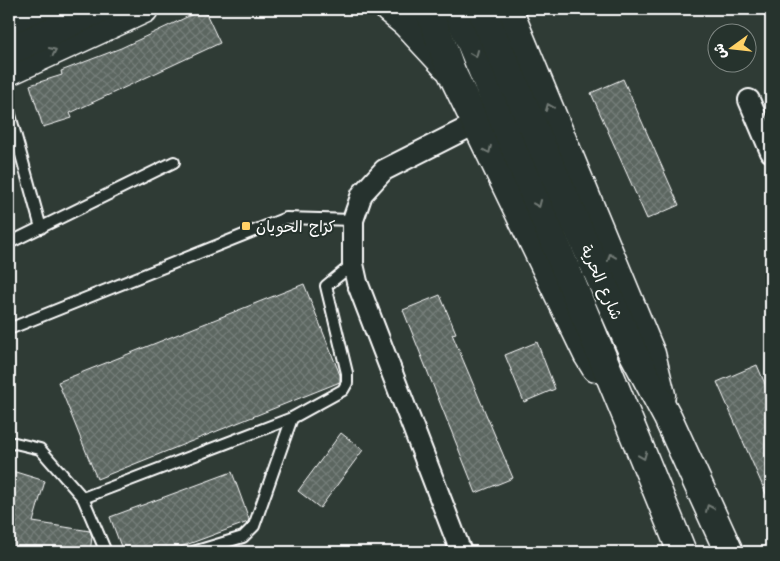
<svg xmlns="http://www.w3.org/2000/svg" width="780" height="561" viewBox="0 0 780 561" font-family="Kalam,'Playpen Sans Arabic',sans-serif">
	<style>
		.building { fill: url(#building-cross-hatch); stroke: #fff }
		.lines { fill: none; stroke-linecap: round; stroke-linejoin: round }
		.lane-casing { stroke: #fff; stroke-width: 14 }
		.street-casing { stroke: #fff; stroke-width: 24 }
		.secondary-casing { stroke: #fff; stroke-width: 31 }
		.highway-casing { stroke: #fff; stroke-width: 31 }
		.lane { stroke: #26332d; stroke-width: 10 }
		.street { stroke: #26332d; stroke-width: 20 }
		.secondary { stroke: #26332d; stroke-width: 28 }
		.highway { stroke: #26332d; stroke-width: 28 }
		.oneway { stroke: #727a76 }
		.poi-dot { fill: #ffd166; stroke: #26332d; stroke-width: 2 }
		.labels { text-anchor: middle; stroke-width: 4; stroke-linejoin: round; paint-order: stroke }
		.poi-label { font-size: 16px; fill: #fff; stroke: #26332d; text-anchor: start }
		.street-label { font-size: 16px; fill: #fff; stroke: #26332d }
	</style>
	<defs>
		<pattern id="building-cross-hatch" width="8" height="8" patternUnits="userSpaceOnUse" patternTransform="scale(1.25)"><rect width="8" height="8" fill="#5b6661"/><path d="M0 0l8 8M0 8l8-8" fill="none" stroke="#747d79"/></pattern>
	</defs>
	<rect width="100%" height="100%" fill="#2f3b35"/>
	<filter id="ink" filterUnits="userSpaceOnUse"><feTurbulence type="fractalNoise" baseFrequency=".02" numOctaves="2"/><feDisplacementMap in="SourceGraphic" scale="10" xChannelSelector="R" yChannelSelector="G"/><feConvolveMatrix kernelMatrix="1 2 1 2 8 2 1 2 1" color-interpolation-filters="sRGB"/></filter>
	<g filter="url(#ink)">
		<g class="building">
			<polygon points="204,9 220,43 70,113 72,118 43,127 30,85 62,75 61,71 121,48"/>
			<polygon points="623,79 679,205 647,219 591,93"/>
			<polygon points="304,284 340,375 340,382 97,479 58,382"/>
			<polygon points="440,295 456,333 452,334 513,478 476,493 403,310"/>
			<polygon points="537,342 555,389 524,402 505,355"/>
			<polygon points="757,365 771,398 771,505 717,382"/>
			<polygon points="341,433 363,450 320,508 298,491"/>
			<polygon points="9,470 45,481 33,522 90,531 92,537 90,552 9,552"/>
			<polygon points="232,472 249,519 248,522 167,552 123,552 110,517"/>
		</g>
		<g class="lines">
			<defs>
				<g id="lane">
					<polyline points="9,111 41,228"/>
					<polyline points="9,243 174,162"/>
					<polyline points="9,329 286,218 353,220"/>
					<polyline points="9,444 15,443 40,449 83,498 292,418 343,390 347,383 347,373 326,286 353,264"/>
					<polyline points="83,498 106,552"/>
					<polyline points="193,552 243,537 254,526 292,418"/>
				</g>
				<g id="street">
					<polyline points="749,100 771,152"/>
					<polyline points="461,552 357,282 353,264 353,220 362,194 384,170 475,124"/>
				</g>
				<g id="secondary">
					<polyline points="389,9 406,23 446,66"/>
					<polyline points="429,9 451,71 588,355 596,368"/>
					<polyline points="508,9 651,354 661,395"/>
					<polyline points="9,71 144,9"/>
				</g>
				<g id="highway">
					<path d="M457 9C532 190 609 370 682 552"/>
					<polyline points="481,9 634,354 668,418 729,552"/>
					<polyline points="9,26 45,9"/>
					<polyline points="9,51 99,9"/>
				</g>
			</defs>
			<use href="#lane" class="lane-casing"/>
			<use href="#street" class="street-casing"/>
			<use href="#secondary" class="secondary-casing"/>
			<use href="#highway" class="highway-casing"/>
			<use href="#lane" class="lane"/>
			<use href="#street" class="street"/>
			<use href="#secondary" class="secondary"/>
			<use href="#highway" class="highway"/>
		</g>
		<defs><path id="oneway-chevron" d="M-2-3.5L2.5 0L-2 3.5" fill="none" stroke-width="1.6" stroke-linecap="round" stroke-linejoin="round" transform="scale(1.25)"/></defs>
		<g class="oneway">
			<use href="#oneway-chevron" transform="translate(53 51) rotate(-25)"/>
			<use href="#oneway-chevron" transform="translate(475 54) rotate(67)"/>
			<use href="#oneway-chevron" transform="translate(549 107) rotate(-112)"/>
			<use href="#oneway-chevron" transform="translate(488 150) rotate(64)"/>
			<use href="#oneway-chevron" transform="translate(538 204) rotate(67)"/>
			<use href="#oneway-chevron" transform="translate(611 257) rotate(-112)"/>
			<use href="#oneway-chevron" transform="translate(643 456) rotate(68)"/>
			<use href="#oneway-chevron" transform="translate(709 508) rotate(-114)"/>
		</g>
	</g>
	<rect class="poi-dot" x="241" y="221" width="10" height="10" rx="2.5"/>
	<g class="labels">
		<g class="poi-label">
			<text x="256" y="232">كراج الحويان</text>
		</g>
		<g class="street-label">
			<text transform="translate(602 282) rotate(66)" y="6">شارع الحرية</text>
		</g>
	</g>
	<rect width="780" height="561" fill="none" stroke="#26332d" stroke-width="30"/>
	<rect x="15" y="15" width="750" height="531" fill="none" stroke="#fff" stroke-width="2" filter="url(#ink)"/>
	<g transform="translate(732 48) rotate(255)"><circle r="24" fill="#26332d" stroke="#7d8581"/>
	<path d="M0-4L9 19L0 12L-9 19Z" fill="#ffd166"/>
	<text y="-8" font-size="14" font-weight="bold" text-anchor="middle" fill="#ffffff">ش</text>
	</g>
</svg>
